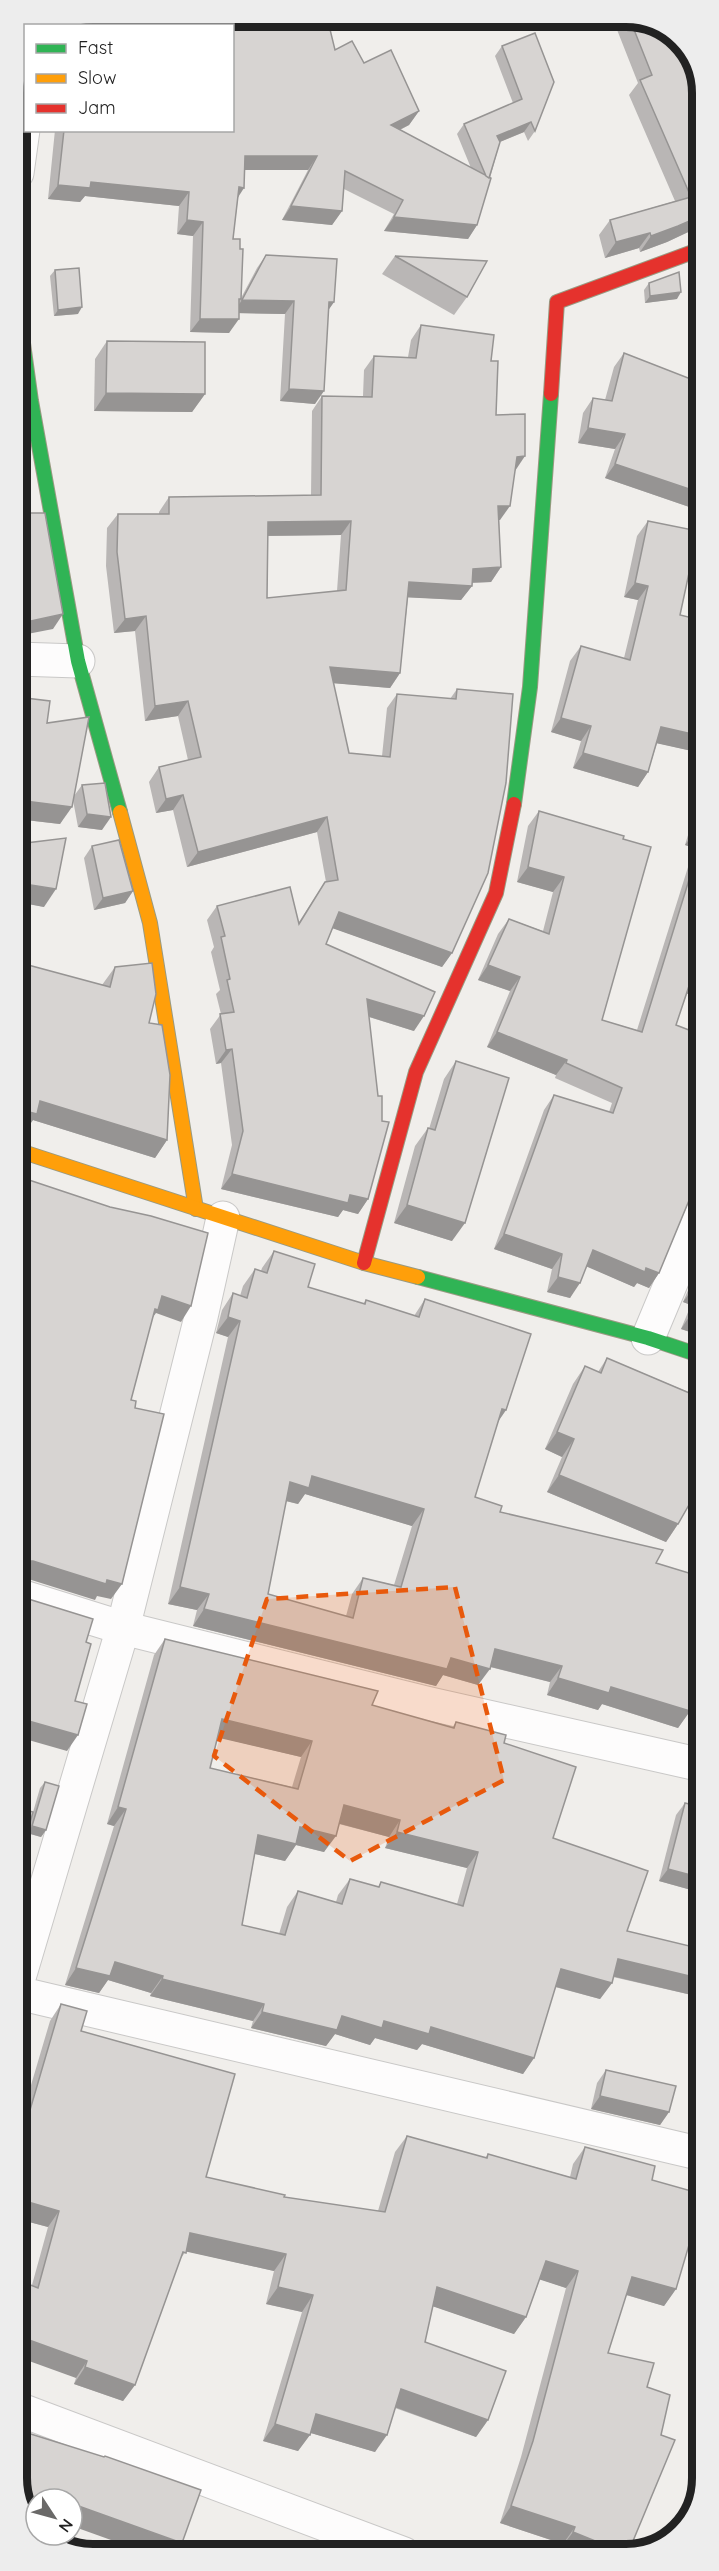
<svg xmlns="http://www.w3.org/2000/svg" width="719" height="2571" viewBox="0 0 719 2571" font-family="Quicksand,sans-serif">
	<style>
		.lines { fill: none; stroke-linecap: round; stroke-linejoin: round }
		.street-casing { stroke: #c9c8c7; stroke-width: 35 }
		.fast-casing { stroke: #999a82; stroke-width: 16 }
		.slow-casing { stroke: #999a82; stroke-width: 16 }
		.jam-casing { stroke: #999a82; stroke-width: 16 }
		.street { stroke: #fdfcfc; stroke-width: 33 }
		.fast { stroke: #30b455; stroke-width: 14 }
		.slow { stroke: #ff9f0a; stroke-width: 14 }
		.jam { stroke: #e5322d; stroke-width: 14 }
		.wall { fill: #b9b6b5; fill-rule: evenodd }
		.shaded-wall { fill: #969493 }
		.building { fill: #d7d4d2; stroke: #969493; stroke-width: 1.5; fill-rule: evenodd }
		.marked { fill: #e8590c; fill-opacity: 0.2; stroke: #e8590c; stroke-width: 4.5; stroke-dasharray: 12 8; stroke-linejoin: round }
		.rim { fill: none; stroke: #222; stroke-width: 8 }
	</style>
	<rect width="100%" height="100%" fill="#f0eeeb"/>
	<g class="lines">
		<defs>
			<g id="street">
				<polyline points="17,173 26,108"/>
				<polyline points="17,659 78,661"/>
				<polyline points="648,1338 702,1209"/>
				<polyline points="17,1595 123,1628 426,1703 702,1765"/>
				<polyline points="18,1981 123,1628 201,1317 223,1218"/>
				<polyline points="18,1993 702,2154"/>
				<polyline points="18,2409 404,2554"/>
			</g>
			<g id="fast">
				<polyline points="17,300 31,401 78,661 120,812"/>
				<polyline points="514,804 530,687 551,394"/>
				<polyline points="418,1277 648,1338 702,1356"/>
			</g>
			<g id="slow">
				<polyline points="120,812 150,923 196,1209"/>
				<polyline points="17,1150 364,1263 418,1277"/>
			</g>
			<g id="jam">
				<polyline points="551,394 557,302 701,249"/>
				<polyline points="364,1263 416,1072 496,893 514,804"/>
			</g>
		</defs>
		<use href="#street" class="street-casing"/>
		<use href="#fast" class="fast-casing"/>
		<use href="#slow" class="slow-casing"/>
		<use href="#jam" class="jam-casing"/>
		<use href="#street" class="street"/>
		<use href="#fast" class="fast"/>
		<use href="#slow" class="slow"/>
		<use href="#jam" class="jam"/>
	</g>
	<g class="wall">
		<polygon points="93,16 141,19 141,17 327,17 335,50 364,63 419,111 409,125 400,130 471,168 457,134 464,124 513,103 495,56 502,46 535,131 528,141 524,132 500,142 477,225 468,239 384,231 394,214 344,189 342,211 332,225 282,220 308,170 245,170 238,198 233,239 241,298 257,268 266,255 334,302 328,310 315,404 280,401 285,314 239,313 229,333 190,332 193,236 177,234 179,206 85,196 80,202 48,199 55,130 232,130 232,26 74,26 75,24"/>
		<polygon points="612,17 635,17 701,78 701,226 667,242 640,252 639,248 605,258 599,235 610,220 675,201 629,95 638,83"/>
		<polygon points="395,256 467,297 454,315 382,274"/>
		<polygon points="701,269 701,334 692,282"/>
		<polygon points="55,270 78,314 54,316 50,276"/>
		<polygon points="649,283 677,299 645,303 644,290"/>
		<path d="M421 325 491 361 496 415 515 471 500 520H499L501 567 491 582 472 583V586L461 600 408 597 400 673 390 688 333 683 349 753 382 756 387 708 397 694 450 699 457 689 452 953 442 967 333 928 326 944 414 1031 369 1017 368 1199 358 1214 343 1210 338 1217 221 1189 232 1145 221 1063 216 1064 210 1029 221 1014 216 994 220 990 211 952 214 947 207 920 217 906 299 922 315 897 325 882H326L317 832 187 867 173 810 156 813 149 782 159 767 188 760 178 716 145 721 135 631 114 633 106 566 107 528 118 514H159V512L169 497 311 496 312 411 322 396H363L364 370 374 356 408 357 411 340ZM341 535 337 591 267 598 268 536Z"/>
		<polygon points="107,341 205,394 192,412 94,411 95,359"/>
		<polygon points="624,353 696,381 701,369 701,423 697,440 701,441 701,511 605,478 615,449 578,443 583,413 593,398 605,400 614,367"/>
		<polygon points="648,521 680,615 701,620 701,753 657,743 648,772 638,787 573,768 581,741 551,732 570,661 581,646 624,658 638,600 624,597 637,536"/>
		<polygon points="17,697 47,723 74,796 82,785 102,830 78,827 73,800 60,824 17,819"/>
		<polygon points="701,803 702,985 694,996 687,993 676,1025 699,1191 692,1194 659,1273 649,1288 637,1283 634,1287 587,1266 570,1298 547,1292 552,1269 494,1249 544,1110 554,1095 609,1112 612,1103 555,1078 556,1075 487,1047 510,991 478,980 498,934 509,919 543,931 553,892 517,882 528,826 539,811 624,836 602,1020 637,1030 694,848 685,845 695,812"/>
		<polygon points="26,843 44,907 20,902 19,852"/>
		<polygon points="92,846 133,891 125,903 94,910 84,858"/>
		<polygon points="115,967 149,1023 167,1140 155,1158 33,1120 25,1131 102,985"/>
		<polygon points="456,1061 452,1241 394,1223 415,1146 428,1128 429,1129 444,1079"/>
		<path d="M274 1251 308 1287 363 1304 366 1300 414 1316 425 1299 506 1410 498 1422 475 1497 500 1512 656 1563 702 1577V1691L697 1688 690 1711 678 1728 602 1704 598 1710 547 1695 550 1682 490 1667 478 1685 443 1675 436 1686 193 1626 197 1610 168 1604 228 1337 216 1333 222 1310 233 1293 240 1296 243 1286 255 1269 261 1271 262 1268ZM305 1494 412 1526 394 1585 363 1578 352 1594 346 1616 268 1594 286 1501 298 1504Z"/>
		<polygon points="702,1258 702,1336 681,1329 691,1305 683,1302"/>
		<polygon points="607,1358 693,1394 697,1388 678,1524 666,1542 547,1492 562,1457 545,1449 573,1384 585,1366 598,1372"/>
		<path d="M165 1639 372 1705 452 1728 456 1722 504 1743 553 1838 627 1931 696 1996 613 1977 612 1983 600 1999 555 1987 534 2058 523 2074 422 2044 417 2050 375 2038 370 2045 335 2034 326 2046 251 2028 253 2021 150 1996 151 1993 108 1980 99 1993 65 1985 114 1826 107 1824 154 1655ZM218 1737 301 1757 292 1787 210 1768ZM339 1824 389 1837 385 1848 467 1868 457 1904 381 1882 378 1887 350 1879 338 1895 336 1902 298 1891 287 1907 279 1934 242 1925 255 1854 285 1861 296 1845 324 1852Z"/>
		<polygon points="45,1782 46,1830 41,1837 27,1833 40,1788"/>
		<polygon points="685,1803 702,1893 659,1881 676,1815"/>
		<polygon points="61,2004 81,2031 206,2177 284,2197 378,2211 395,2152 407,2136 485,2158 488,2154 570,2177 573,2164 585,2147 652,2180 676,2289 664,2306 626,2295 608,2353 647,2387 628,2553 573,2553 561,2548 563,2544 500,2523 521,2457 566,2288 540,2279 526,2317 514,2334 433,2306 425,2342 488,2420 476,2437 395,2408 375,2452 311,2433 298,2451 263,2441 302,2312 266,2304 274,2271 186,2251 179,2261 135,2385 123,2401 74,2384 76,2378 32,2285 48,2227 18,2219 18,2129 50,2021"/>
		<polygon points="606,2070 669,2112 660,2125 591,2109 597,2083"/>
	</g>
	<g class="shaded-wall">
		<polygon points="419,111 409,125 381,139 391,125"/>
		<polygon points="531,122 524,132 490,146 497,136"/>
		<polygon points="245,156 317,156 308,170 236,170"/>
		<polygon points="91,182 189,192 179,206 85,196 80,202 48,199 58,185"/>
		<polygon points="239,187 244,188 235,202"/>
		<polygon points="291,206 342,211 332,225 282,220"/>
		<polygon points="701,216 701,226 667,242 640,252 651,236"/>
		<polygon points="394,217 477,225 468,239 384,231"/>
		<polygon points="187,220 203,222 193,236 177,234"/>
		<polygon points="650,233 639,248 605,258 616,242"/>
		<polygon points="681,292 677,299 645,303 650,296"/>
		<polygon points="242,300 294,301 285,314 233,313"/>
		<polygon points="329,302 334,302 325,315"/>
		<polygon points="82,307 78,314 54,316 58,310"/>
		<polygon points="200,319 239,319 229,333 190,332"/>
		<polygon points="289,389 324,391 315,404 280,401"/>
		<polygon points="106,393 205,394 192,412 94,411"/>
		<polygon points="588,428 625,434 615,449 578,443"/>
		<polygon points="525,456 515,471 517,457"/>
		<polygon points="615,464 701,493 701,511 605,478"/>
		<polygon points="498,506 510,506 500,520 488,521"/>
		<polygon points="351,521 341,535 258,536 268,522"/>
		<polygon points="501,567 491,582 462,583 473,569"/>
		<polygon points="409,582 472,586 461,600 399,597"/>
		<polygon points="635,583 648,586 638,600 624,597"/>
		<polygon points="63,614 53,629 17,636 17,624"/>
		<polygon points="146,616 135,631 114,633 125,619"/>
		<polygon points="330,667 400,673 390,688 319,682"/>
		<polygon points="188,701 178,716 145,721 155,706"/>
		<polygon points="561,718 591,726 581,741 551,732"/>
		<polygon points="661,727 701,736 701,753 651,742"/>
		<polygon points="583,753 648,772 638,787 573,768"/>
		<polygon points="183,795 173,810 156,813 166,799"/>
		<polygon points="17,800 72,807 60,824 17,819"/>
		<polygon points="87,814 111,817 102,830 78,827"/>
		<polygon points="327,817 317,832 187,867 198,852"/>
		<polygon points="696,830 701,832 701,837 694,848 685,845"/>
		<polygon points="528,867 564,877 553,892 517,882"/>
		<polygon points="25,884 56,889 44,907 17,902"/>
		<polygon points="133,891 125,903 94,910 103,898"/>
		<polygon points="339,912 452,953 442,967 329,927"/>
		<polygon points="488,965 520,977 510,991 478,980"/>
		<polygon points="692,977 702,980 702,985 694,996 682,992"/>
		<polygon points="367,999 424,1016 414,1031 357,1013"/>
		<polygon points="497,1032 567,1060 556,1075 487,1047"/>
		<polygon points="232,1049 221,1063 216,1064 226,1050"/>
		<polygon points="40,1101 167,1140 155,1158 33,1120 25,1131 17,1129 17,1109"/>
		<polygon points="232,1174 350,1195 368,1199 358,1214 343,1210 338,1217 221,1189"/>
		<polygon points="702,1179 702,1191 699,1191 690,1194"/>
		<polygon points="407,1205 465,1223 452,1241 394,1223"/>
		<polygon points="504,1234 562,1254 552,1269 494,1249"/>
		<polygon points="593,1250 646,1268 659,1273 649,1288 637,1283 634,1287 583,1265"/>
		<polygon points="558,1277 580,1283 570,1298 547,1292"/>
		<polygon points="694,1287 701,1290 691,1305 683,1302"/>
		<polygon points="162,1296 191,1306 181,1322 156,1313 147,1325"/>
		<polygon points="691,1314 702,1318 702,1336 681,1329"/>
		<polygon points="228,1317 240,1321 228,1337 216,1333"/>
		<polygon points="502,1409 506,1410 494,1427"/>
		<polygon points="557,1432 574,1439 562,1457 545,1449"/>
		<polygon points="559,1475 678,1524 666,1542 547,1492"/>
		<polygon points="312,1476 424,1509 412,1526 305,1494 298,1504 278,1499 290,1482"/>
		<polygon points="24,1561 33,1561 122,1584 111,1599 97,1596 95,1600 22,1577 17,1577 17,1564"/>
		<polygon points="180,1587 209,1594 197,1610 168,1604"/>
		<polygon points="204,1609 451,1658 490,1669 478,1685 443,1675 436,1686 193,1626"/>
		<polygon points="495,1649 562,1666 550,1682 483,1665"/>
		<polygon points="558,1678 611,1687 690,1711 678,1728 602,1704 598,1710 547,1695"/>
		<polygon points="18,1718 78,1735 67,1751 18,1737"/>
		<polygon points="222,1719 312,1741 301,1757 211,1736"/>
		<polygon points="344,1805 400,1820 389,1837 333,1822"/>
		<polygon points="118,1807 126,1809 114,1826 107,1824"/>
		<polygon points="32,1826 46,1830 41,1837 27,1833"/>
		<polygon points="300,1827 336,1836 324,1852 296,1845 285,1861 246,1852 258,1835"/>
		<polygon points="397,1832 478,1852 467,1868 385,1848"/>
		<polygon points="668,1869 702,1878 702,1893 659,1881"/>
		<polygon points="618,1959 702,1979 702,1988 696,1996 607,1975"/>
		<polygon points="115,1962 163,1976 151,1993 108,1980 99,1993 65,1985 76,1968"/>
		<polygon points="561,1969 612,1983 600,1999 549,1985"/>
		<polygon points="162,1979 264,2004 253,2021 150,1996"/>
		<polygon points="262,2012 342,2016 431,2027 534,2058 523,2074 422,2044 417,2050 375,2038 370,2045 335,2034 326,2046 251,2028"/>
		<polygon points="600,2096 669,2112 660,2125 591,2109"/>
		<polygon points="18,2199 59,2211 48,2227 18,2219"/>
		<polygon points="190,2233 286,2254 274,2271 179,2250"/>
		<polygon points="546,2261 578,2271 566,2288 535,2278"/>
		<polygon points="632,2277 676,2289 664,2306 620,2293"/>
		<polygon points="278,2287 313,2295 302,2312 266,2304"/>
		<polygon points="437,2287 526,2317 514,2334 426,2304"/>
		<polygon points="18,2336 87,2361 76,2378 18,2357"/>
		<polygon points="85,2367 135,2385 123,2401 74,2384"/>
		<polygon points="401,2389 488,2420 476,2437 389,2405"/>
		<polygon points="316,2414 387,2435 375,2452 304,2431"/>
		<polygon points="275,2424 310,2435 298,2451 263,2441"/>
		<polygon points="73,2504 182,2543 174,2554 150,2554 72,2526 72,2506"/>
		<polygon points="511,2506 575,2527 563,2544 500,2523"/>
		<polygon points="573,2532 625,2553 573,2553 561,2548"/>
	</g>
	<g class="building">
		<polygon points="93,16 151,20 151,17 327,17 335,50 352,41 364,63 391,50 419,111 391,125 491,178 477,225 394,217 403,200 345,171 342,211 291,206 317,156 245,156 244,188 239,187 233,239 240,239 240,249 243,249 241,299 239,299 239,319 200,319 203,222 187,220 189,192 91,182 90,188 58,185 64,130 232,130 232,26 81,26 81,22"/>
		<polygon points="629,17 635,17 677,36 701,78 701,216 678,226 651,236 650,233 616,242 610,220 691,197 640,80 652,75"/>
		<polygon points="535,33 554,82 535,131 531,122 497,136 500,142 489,178 486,176 464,124 522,99 502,46"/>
		<polygon points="25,74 23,82 18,90"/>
		<polygon points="266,255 337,259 334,302 329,302 324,391 289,389 294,301 242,300"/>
		<polygon points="395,256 487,261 467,297"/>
		<polygon points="79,268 82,307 58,310 55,270"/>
		<polygon points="679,272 681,292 650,296 649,283"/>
		<path d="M421 325 494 335 491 361H498L496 415 525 414V456L517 457 510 506H498L501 567 473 569 472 586 409 582 400 673 330 667 349 753 390 757 397 694 456 699 457 689 513 694 506 783 488 873 452 953 339 912 326 944 435 992 424 1016 367 999 378 1096H382V1121L389 1122 368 1199 350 1195 348 1203 232 1174 243 1131 232 1049 226 1050 220 1014 234 1012 227 980 230 979 221 937 225 936 217 906 290 887 299 924 325 882 338 880 327 817 198 852 183 795 166 799 159 767 201 757 188 701 155 706 146 616 125 619 117 552 118 514H169V497L321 495 322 396 372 397 374 356 416 358ZM351 521 346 590 267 598 268 522Z"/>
		<polygon points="107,341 205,342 205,394 106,393"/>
		<polygon points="624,353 701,383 701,423 697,440 701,441 701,493 615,464 625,434 588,428 593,398 612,401"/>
		<polygon points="17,513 45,513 63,614 17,624"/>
		<polygon points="648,521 698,531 680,615 701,620 701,736 661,727 648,772 583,753 591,726 561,718 581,646 630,660 648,586 635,583"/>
		<polygon points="17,697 50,701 47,723 89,717 72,807 17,800"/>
		<polygon points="105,783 111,817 87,814 82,785"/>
		<polygon points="539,811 624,836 623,839 651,847 602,1020 642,1032 701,841 702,980 692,977 676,1025 702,1035 702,1179 695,1186 659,1273 646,1268 645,1272 593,1250 580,1283 558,1277 562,1254 504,1234 554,1095 613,1113 622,1088 566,1063 567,1060 497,1032 520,977 488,965 509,919 549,934 564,877 528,867"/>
		<polygon points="701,811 701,832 696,830"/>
		<polygon points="66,838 56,889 25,884 17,918 17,852 27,854 26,843"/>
		<polygon points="119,840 133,891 103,898 92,846"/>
		<polygon points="17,962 110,987 115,967 152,963 156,994 149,1023 162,1025 170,1075 167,1140 40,1101 37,1114 17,1109"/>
		<polygon points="456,1061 509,1078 465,1223 407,1205 428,1128 435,1130"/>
		<polygon points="17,1176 110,1207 151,1216 208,1233 191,1306 162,1296 158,1310 155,1309 131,1400 136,1401 135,1408 164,1414 122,1584 107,1580 106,1584 33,1561 24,1561 17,1564"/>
		<path d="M274 1251 315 1264 308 1287 365 1304 366 1300 419 1317 425 1299 531 1334 506 1410 502 1409 475 1497 502 1506 500 1512 663 1550 656 1563 702 1577V1670L690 1711 611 1687 609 1693 558 1678 562 1666 495 1649 490 1669 451 1658 447 1669 204 1609 209 1594 180 1587 240 1321 228 1317 233 1293 247 1298 255 1269 267 1273ZM312 1476 424 1509 401 1587 363 1578 353 1618 268 1594 290 1482 309 1488Z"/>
		<polygon points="702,1268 702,1318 691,1314 701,1290 694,1287"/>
		<polygon points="607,1358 694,1395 697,1388 702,1391 702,1482 678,1524 559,1475 574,1439 557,1432 585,1366 601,1373"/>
		<polygon points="17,1594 22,1597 93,1619 86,1642 91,1644 75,1701 87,1704 78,1735 18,1718"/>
		<path d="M165 1639 378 1691 372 1705 454 1728 456 1722 506 1735 504 1743 576 1767 553 1838 648 1871 627 1931 702 1949V1979L618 1959 612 1983 561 1969 534 2058 431 2027 429 2034 384 2021 382 2028 342 2016 337 2030 262 2012 264 2004 162 1979 163 1976 115 1962 110 1976 76 1968 126 1809 118 1807ZM222 1719 312 1741 298 1789 210 1768ZM344 1805 400 1820 397 1832 478 1852 463 1906 381 1882 379 1887 350 1879 342 1904 298 1891 285 1935 242 1925 258 1835 296 1844 300 1827 336 1836Z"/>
		<polygon points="45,1782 59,1786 46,1830 32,1826"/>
		<polygon points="685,1803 702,1807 702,1878 668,1869"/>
		<polygon points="18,1808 33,1812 18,1864"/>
		<polygon points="61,2004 87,2011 81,2031 235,2074 206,2177 285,2195 284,2197 385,2212 407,2136 487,2158 488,2154 576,2179 585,2147 655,2166 652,2180 702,2194 702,2201 676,2289 632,2277 608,2353 654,2363 647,2387 670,2395 661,2435 675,2440 628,2553 625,2553 573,2532 575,2527 511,2506 533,2441 578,2271 546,2261 526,2317 437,2287 425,2342 506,2371 488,2420 401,2389 387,2435 316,2414 310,2435 275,2424 313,2295 278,2287 286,2254 190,2233 186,2253 183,2252 135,2385 85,2367 87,2361 18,2336 18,2280 38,2288 59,2211 18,2199 18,2151"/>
		<polygon points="606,2070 676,2086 669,2112 600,2096"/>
		<polygon points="18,2430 104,2457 105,2456 201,2490 182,2543 73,2504 72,2508 72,2499 36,2499 36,2524 18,2493"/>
		<polygon points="43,2535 63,2535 61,2543"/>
	</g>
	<path class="marked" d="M455 1587 504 1780 350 1861 214 1756 267 1599Z"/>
	<path d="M0 0H719V2571H0ZM93 27H626A66 66 0 0 1 692 93V2478A66 66 0 0 1 626 2544H93A66 66 0 0 1 27 2478V93A66 66 0 0 1 93 27Z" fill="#ededed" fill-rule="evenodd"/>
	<path class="rim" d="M93 27H626A66 66 0 0 1 692 93V2478A66 66 0 0 1 626 2544H93A66 66 0 0 1 27 2478V93A66 66 0 0 1 93 27Z"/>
	<rect x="24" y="24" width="210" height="108" fill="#ffffff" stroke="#a7a7a7" stroke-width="1.5"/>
	<rect x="36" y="44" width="30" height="9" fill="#30b455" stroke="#a7a7a7" stroke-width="1.5"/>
	<text x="78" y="54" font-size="18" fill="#222222">Fast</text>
	<rect x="36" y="74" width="30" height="9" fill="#ff9f0a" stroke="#a7a7a7" stroke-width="1.5"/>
	<text x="78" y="84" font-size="18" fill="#222222">Slow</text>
	<rect x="36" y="104" width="30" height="9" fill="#e5322d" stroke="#a7a7a7" stroke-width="1.5"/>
	<text x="78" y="114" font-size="18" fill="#222222">Jam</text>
	<g transform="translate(54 2517) rotate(126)"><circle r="28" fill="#ffffff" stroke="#a7a7a7" stroke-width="1.5"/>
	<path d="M0-4.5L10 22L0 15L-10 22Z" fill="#6a6968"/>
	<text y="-9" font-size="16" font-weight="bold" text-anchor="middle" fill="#222222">N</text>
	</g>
</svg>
